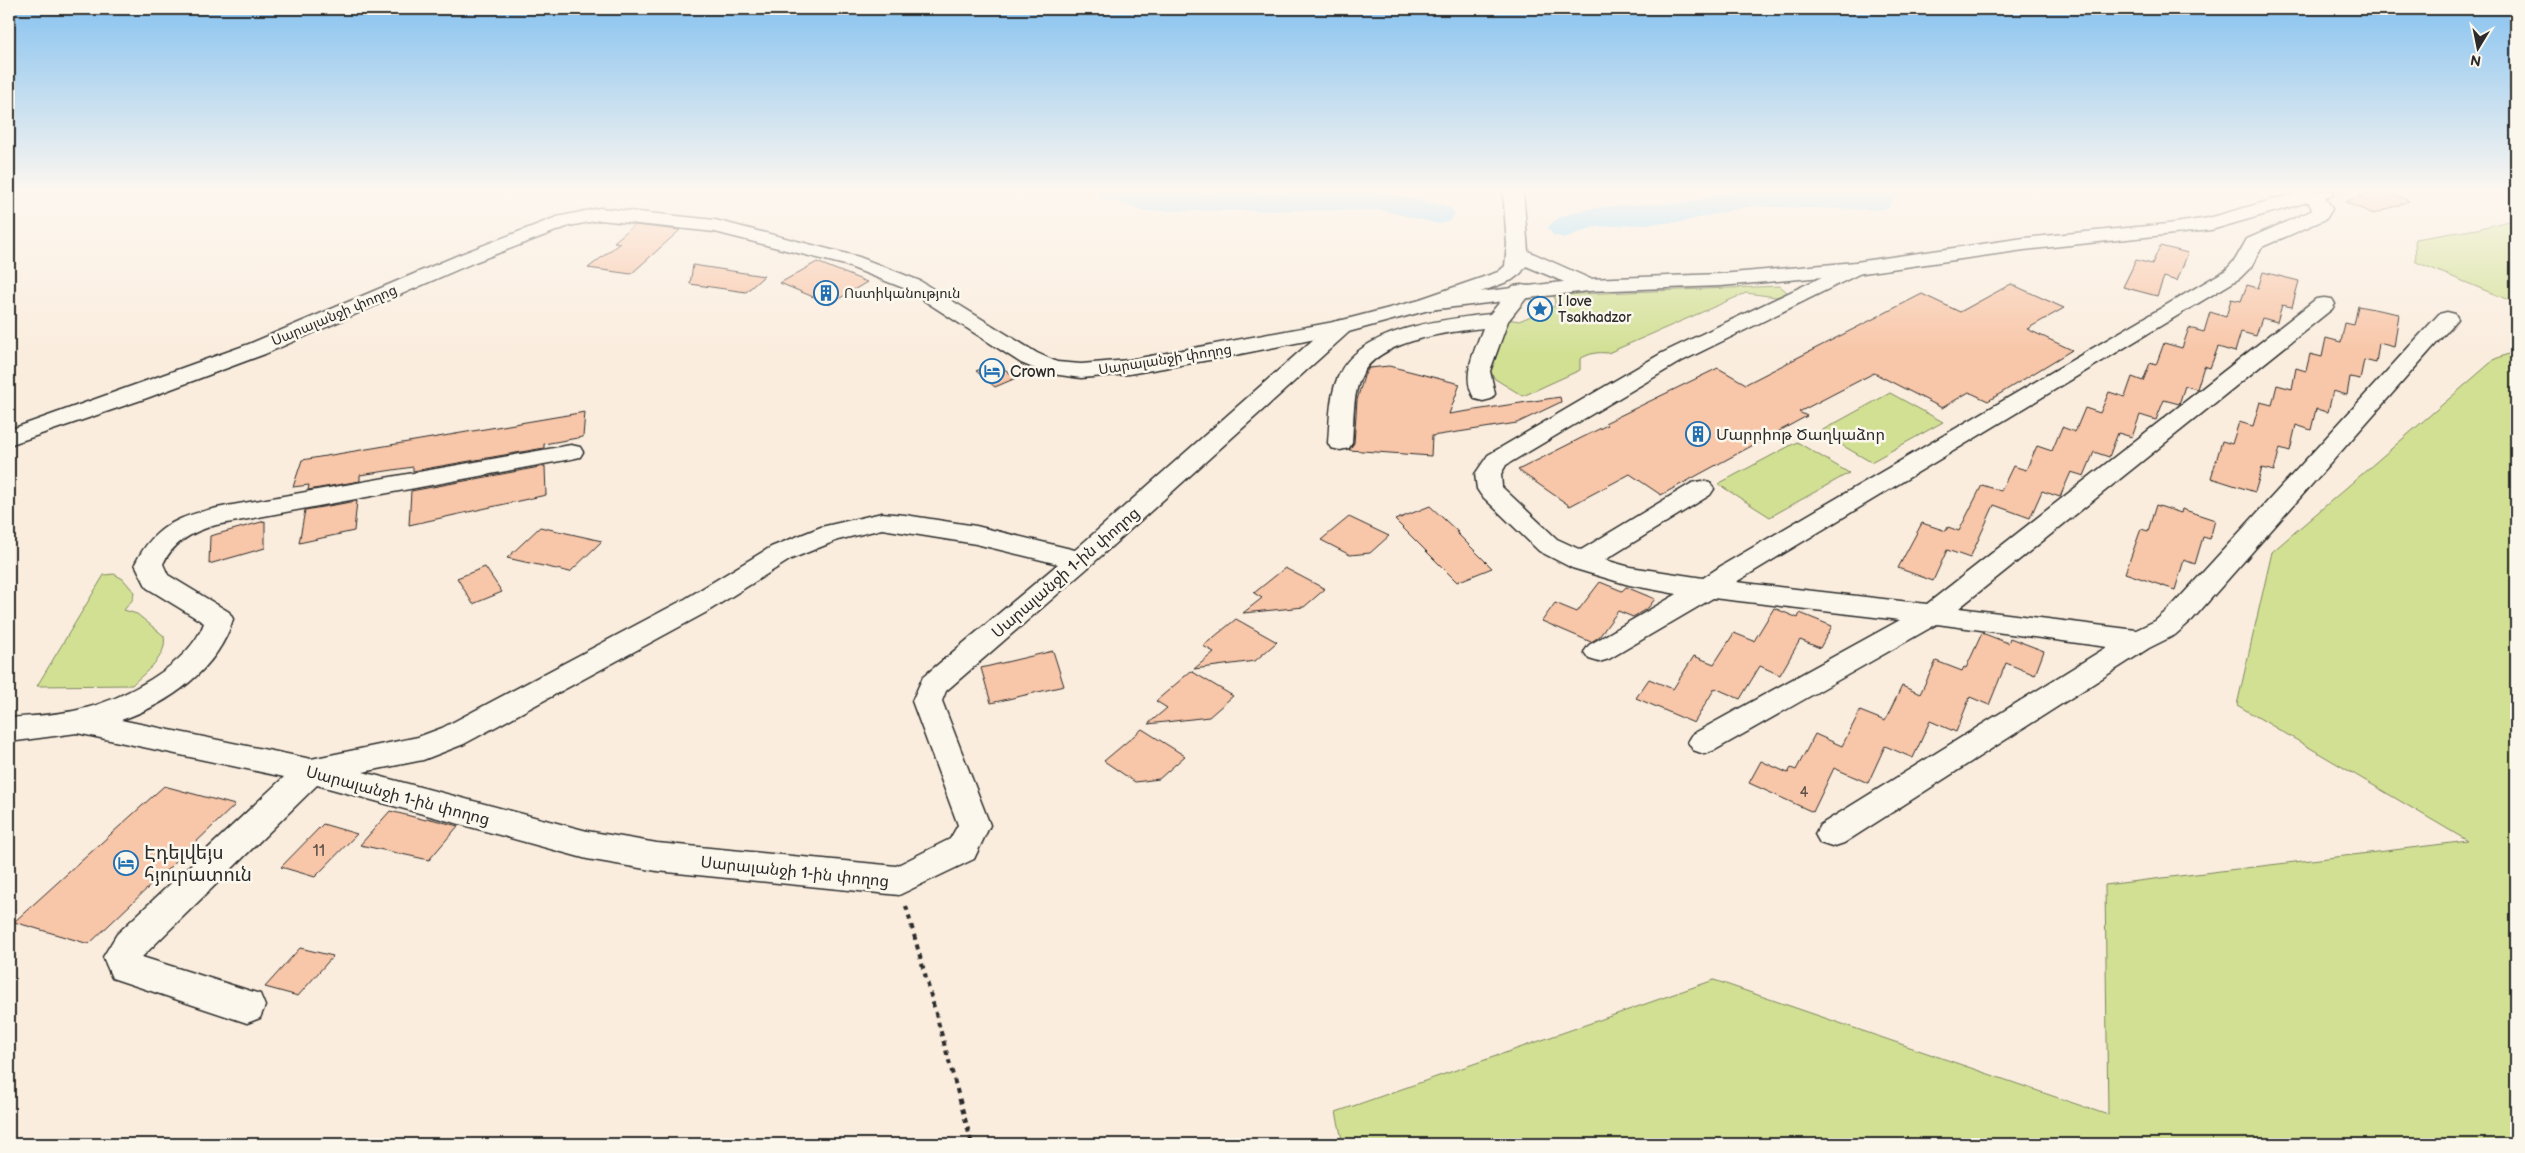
<svg xmlns="http://www.w3.org/2000/svg" width="2525" height="1153" viewBox="0 0 2525 1153" font-family="'Balsamiq Sans','Noto Sans Armenian',sans-serif">
	<style>
		.green { fill: #d2e094; stroke: #7e8660 }
		.lines { fill: none; stroke-linecap: round; stroke-linejoin: round }
		.river { fill: #99dafb; fill-rule: evenodd }
		.building { fill: #f8c6a8; stroke: #2b2b2b }
		.minor-casing { stroke: #2b2b2b; stroke-width: 3 }
		.major-casing { stroke: #2b2b2b; stroke-width: 3 }
		.path { stroke: #2b2b2b; stroke-width: 4; stroke-dasharray: 5 5; stroke-linecap: butt }
		.minor { fill: #fbf7ec; fill-rule: evenodd }
		.major { fill: #fbf7ec; fill-rule: evenodd }
		.labels { text-anchor: middle; stroke-width: 5; stroke-linejoin: round; paint-order: stroke }
		.far-poi-label { font-size: 14px; fill: #2b2b2b; stroke: #fbf7ec; text-anchor: start }
		.far-street-label { font-size: 14px; fill: #2b2b2b; stroke: #fbf7ec }
		.number-label { font-size: 14px; fill: #5e524a }
		.poi-label { font-size: 16px; fill: #2b2b2b; stroke: #fbf7ec; text-anchor: start }
		.street-label { font-size: 16px; fill: #2b2b2b; stroke: #fbf7ec }
		.near-number-label { font-size: 16px; fill: #5e524a }
		.near-poi-label { font-size: 19px; fill: #2b2b2b; stroke: #fbf7ec; text-anchor: start }
	</style>
	<rect width="100%" height="100%" fill="#faedde"/>
	<filter id="ink" filterUnits="userSpaceOnUse"><feTurbulence type="fractalNoise" baseFrequency=".02" numOctaves="2"/><feDisplacementMap in="SourceGraphic" scale="10" xChannelSelector="R" yChannelSelector="G"/><feConvolveMatrix kernelMatrix="1 2 1 2 8 2 1 2 1" color-interpolation-filters="sRGB"/></filter>
	<g filter="url(#ink)">
		<g class="green">
			<polygon points="2516,219 2516,303 2416,262 2415,239 2477,229"/>
			<path d="M1780 286 1788 293 1776 297 1746 293 1608 353C1597 352 1590 353 1580 359V370L1523 396 1495 379 1489 369 1508 319 1519 321 1555 306 1554 295Z"/>
			<polygon points="2516,351 2516,1144 1343,1144 1336,1112 1714,980 2108,1115 2105,885 2468,841 2237,705 2272,552 2495,359"/>
			<polygon points="1890,393 1943,422 1871,462 1819,432"/>
			<polygon points="1797,442 1849,473 1770,517 1718,484"/>
			<path d="M114 574 123 579 134 592 133 599 124 610 137 614 164 636C168 657 145 672 132 685L37 686 104 575Z"/>
		</g>
		<g class="lines">
			<g class="river">
				<polygon points="1097,191 1381,192 1450,207 1455,214 1450,221 1439,224 1381,210 1145,211 1101,198"/>
				<path d="M1733 191H1894L1893 201 1888 208 1877 210 1750 206 1682 222 1594 227 1564 238 1553 235 1548 228C1566 201 1648 206 1680 203 1698 201 1715 195 1733 191Z"/>
			</g>
		</g>
		<g class="building">
			<polygon points="2374,191 2384,191 2409,201 2374,214 2345,202"/>
			<polygon points="634,225 680,230 631,274 588,268 620,243 614,242"/>
			<polygon points="2160,246 2188,253 2177,281 2164,277 2157,296 2123,287 2136,260 2152,264"/>
			<polygon points="817,262 867,282 830,304 780,283"/>
			<polygon points="693,265 764,276 746,292 690,284"/>
			<polygon points="2263,272 2299,281 2292,307 2282,305 2277,322 2262,318 2256,336 2241,332 2235,352 2218,347 2210,368 2204,366 2197,389 2185,386 2179,404 2164,400 2156,420 2140,415 2132,437 2118,433 2109,457 2094,452 2084,476 2071,472 2060,497 2042,491 2030,518 1994,505 1970,558 1947,550 1933,581 1898,568 1922,523 1946,531 1948,527 1959,531 1982,485 2001,491 2013,466 2026,470 2037,446 2052,451 2062,427 2075,432 2085,408 2100,413 2109,392 2125,397 2132,377 2143,381 2150,363 2156,365 2164,343 2182,348 2189,328 2204,332 2210,312 2226,317 2231,299 2241,301 2247,285 2258,288"/>
			<polygon points="2011,284 2064,308 2027,329 2072,350 1988,401 1969,392 1942,408 1874,373 1799,412 1807,416 1661,495 1630,474 1570,506 1518,470 1607,425 1605,423 1718,368 1746,384 1922,294 1960,312"/>
			<polygon points="2358,306 2399,314 2394,347 2379,343 2376,363 2364,360 2360,379 2350,377 2347,395 2333,391 2328,412 2316,409 2311,430 2296,425 2290,451 2280,448 2274,471 2262,468 2255,492 2211,478 2222,441 2232,444 2239,422 2253,426 2260,402 2272,405 2277,385 2292,389 2296,368 2306,371 2310,354 2322,357 2326,338 2341,342 2345,323 2354,325"/>
			<polygon points="997,363 1016,378 995,387 976,371"/>
			<polygon points="1389,366 1460,384 1449,414 1560,397 1561,402 1517,423 1432,436 1431,456 1349,450 1354,443 1357,400 1364,376 1369,368"/>
			<polygon points="585,412 583,437 544,444 544,448 413,471 413,467 360,475 360,481 308,490 309,485 293,487 302,460"/>
			<polygon points="545,466 546,495 409,525 411,491"/>
			<polygon points="357,501 354,531 299,543 305,510"/>
			<polygon points="2156,505 2181,513 2182,509 2215,520 2210,539 2203,537 2195,564 2184,560 2175,590 2125,573 2141,529 2148,531"/>
			<polygon points="1430,506 1458,532 1456,532 1492,568 1457,582 1395,520"/>
			<polygon points="1349,517 1389,536 1370,553 1350,555 1321,540"/>
			<polygon points="265,521 265,548 209,564 210,536"/>
			<polygon points="540,527 602,541 570,572 507,558"/>
			<polygon points="485,567 502,592 473,604 457,578"/>
			<polygon points="1285,568 1325,589 1304,607 1243,613 1262,598 1254,593"/>
			<polygon points="1600,582 1622,591 1626,587 1655,599 1648,608 1633,617 1618,611 1599,637 1591,642 1542,621 1555,603 1577,612"/>
			<polygon points="1774,608 1798,618 1800,613 1832,626 1820,648 1800,640 1780,675 1760,666 1740,699 1715,688 1694,723 1636,698 1649,679 1673,689 1694,656 1714,664 1734,633 1754,641"/>
			<polygon points="1236,619 1277,642 1255,661 1194,669 1214,652 1203,646"/>
			<polygon points="1982,633 2008,643 2010,638 2044,651 2035,675 2006,663 1989,705 1970,697 1956,732 1930,721 1913,758 1885,746 1868,783 1834,768 1813,812 1749,783 1761,761 1788,773 1791,768 1796,770 1815,734 1842,746 1860,711 1885,721 1902,686 1920,694 1936,661 1962,671 1964,667 1966,668"/>
			<polygon points="1053,651 1064,686 991,703 981,668"/>
			<polygon points="1191,671 1233,696 1209,717 1148,724 1167,708 1156,701"/>
			<polygon points="1142,729 1185,756 1159,779 1135,782 1104,761"/>
			<polygon points="164,786 235,805 89,944 14,922"/>
			<polygon points="390,811 426,820 427,818 458,826 429,860 360,845"/>
			<polygon points="323,824 357,834 315,877 281,867"/>
			<polygon points="300,948 333,956 298,996 265,987"/>
		</g>
		<g class="lines">
			<defs>
				<g id="minor">
					<polygon points="1503,191 1523,191 1528,251 1595,281 1599,285 1595,289 1588,291 1581,289 1526,266 1521,273 1512,280 1436,309 1428,310 1420,309 1417,304 1420,299 1498,272 1505,266 1507,244"/>
					<polygon points="2308,191 2322,191 2332,209 2326,219 2262,247 2251,267 2240,278 1736,582 1927,604 2316,299 2324,298 2332,299 2335,304 2332,309 1959,608 2136,630 2155,621 2172,606 2439,314 2447,312 2455,314 2458,319 2192,620 2175,635 2149,648 1844,843 1832,847 1820,843 1815,834 1820,825 2107,647 1937,624 1715,750 1704,754 1693,750 1688,742 1693,734 1900,620 1713,598 1609,659 1599,662 1589,659 1584,652 1589,645 1677,594 1629,585 1572,568 1539,551 1481,495 1477,489 1475,474 1488,455 1662,353 1849,264 1856,262 1863,264 1866,268 1863,272 1678,363 1506,465 1501,474 1502,487 1557,539 1581,550 1692,483 1701,481 1710,483 1714,489 1710,495 1605,560 1630,567 1703,578 1721,566 2226,270 2235,260 2247,239 2311,211 2312,209 2305,195"/>
					<path d="M1521 285 1529 286 1532 291 1508 321 1490 371 1495 394 1491 399 1483 401 1475 399C1460 377 1475 350 1483 328 1449 332 1379 340 1362 375 1352 394 1354 422 1352 443L1349 448 1340 450 1331 448 1328 443C1330 421 1329 395 1339 375 1360 328 1445 319 1490 314L1513 286Z"/>
					<path d="M1341 320 1349 322 1352 327 1349 332 1090 566 946 691 942 701 990 825 974 859 899 895 657 871 587 859 317 785 142 957 260 994 265 1006 260 1018 247 1023 112 978 103 957 117 934 284 777 77 733 9 742V718C31 716 56 715 78 710 120 701 189 666 204 623L147 588 135 564C155 523 185 514 227 506L571 445 580 447 583 452 580 457 571 459 216 525C194 531 173 542 163 564L168 575 229 612 233 619C218 669 169 704 121 720L311 759 418 737 442 728 685 599 771 547 821 527 882 513 905 515 976 526 1075 550 1333 322ZM882 529 976 544 1058 564 923 677 912 701 958 825 950 839 896 866 657 843 587 831 363 772 423 760 464 744 705 613 791 559 838 540Z"/>
				</g>
				<polygon id="major" points="2303,191 2334,191 2332,195 2211,230 2024,250 1856,274 1721,286 1588,291 1429,310 1341,334 1215,359 1129,374 1081,378 1045,373 1021,363 906,289 845,265 715,232 600,220 569,226 475,262 265,354 147,398 9,445 9,430 249,344 461,254 557,217 600,208 715,220 859,257 920,281 1037,353 1057,362 1081,364 1129,360 1339,321 1428,298 1588,279 1721,274 1856,262 2024,238 2168,224 2209,218"/>
			</defs>
			<use href="#minor" class="minor-casing"/>
			<use href="#major" class="major-casing"/>
			<polyline class="path" points="906,906 972,1144"/>
			<use href="#minor" class="minor"/>
			<use href="#major" class="major"/>
		</g>
	</g>
	<linearGradient id="sky" x2="0" y2="1"><stop stop-color="#88c3f0"/><stop offset="0.54" stop-color="#fdf7f0"/><stop offset="1" stop-color="#fdf7f0" stop-opacity="0"/></linearGradient>
	<rect width="2525" height="353" fill="url(#sky)"/>
	<defs>
		<symbol id="building-ring" viewBox="-11 -11 22 22"><circle r="9.5" fill="#fbf7ec" stroke="#1f6fb2" stroke-width="1.5"/><path d="M-4-6H4V6H1V3H-1V6H-4ZM-2.5-4.3h1.7v1.8h-1.7ZM.8-4.3h1.7v1.8H.8ZM-2.5-1h1.7V.8h-1.7ZM.8-1h1.7V.8H.8Z" fill="#1f6fb2"/></symbol>
		<symbol id="sight-ring" viewBox="-11 -11 22 22"><circle r="9.5" fill="#fbf7ec" stroke="#1f6fb2" stroke-width="1.5"/><path d="M0-6L1.8-2.2L6-1.7L2.9 1.2L3.7 5.4L0 3.3L-3.7 5.4L-2.9 1.2L-6-1.7L-1.8-2.2Z" fill="#1f6fb2"/></symbol>
		<symbol id="hotel-ring" viewBox="-11 -11 22 22"><circle r="9.5" fill="#fbf7ec" stroke="#1f6fb2" stroke-width="1.5"/><path d="M-6-4.5h1.5V1H6V5H4.5V3h-9V5H-6ZM-4 0a1.8 1.8 0 1 1 3.6 0ZM.5 0V-2.5h3Q6-2.5 6 0Z" fill="#1f6fb2"/></symbol>
	</defs>
	<g fill-rule="evenodd">
		<use href="#building-ring" x="812" y="279" width="28" height="28"/>
		<use href="#sight-ring" x="1526" y="295" width="28" height="28"/>
		<use href="#hotel-ring" x="978" y="357" width="28" height="28"/>
		<use href="#building-ring" x="1684" y="420" width="28" height="28"/>
		<use href="#hotel-ring" x="112" y="849" width="28" height="28"/>
	</g>
	<g class="labels">
		<g class="far-poi-label">
			<text x="844" y="298">Ոստիկանություն</text>
			<text x="1558" y="306">I love<tspan x="1558" dy="16">Tsakhadzor</tspan></text>
		</g>
		<g class="far-street-label">
			<text transform="translate(334 315) rotate(-23)" y="5">Սարալանջի փողոց</text>
			<text transform="translate(1165 359) rotate(-9)" y="5">Սարալանջի փողոց</text>
		</g>
		<g class="number-label">
			<text x="1804" y="797">4</text>
		</g>
		<g class="poi-label">
			<text x="1010" y="377">Crown</text>
			<text x="1716" y="440">Մարրիոթ Ծաղկաձոր</text>
		</g>
		<g class="street-label">
			<text transform="translate(1065 572) rotate(-41)" y="6">Սարալանջի 1-ին փողոց</text>
			<text transform="translate(398 795) rotate(15)" y="6">Սարալանջի 1-ին փողոց</text>
			<text transform="translate(795 871) rotate(6)" y="6">Սարալանջի 1-ին փողոց</text>
		</g>
		<g class="near-number-label">
			<text x="319" y="856">11</text>
		</g>
		<g class="near-poi-label">
			<text x="144" y="859">Էդելվեյս<tspan x="144" dy="22">հյուրատուն</tspan></text>
		</g>
	</g>
	<rect width="2525" height="1153" fill="none" stroke="#fbf7ec" stroke-width="30"/>
	<rect x="15" y="15" width="2495" height="1123" fill="none" stroke="#2b2b2b" stroke-width="2" filter="url(#ink)"/>
	<g transform="translate(2478 48) rotate(190)" stroke="#fbf7ec" stroke-width="4" paint-order="stroke">
	<path d="M0-4L9 19L0 12L-9 19Z" fill="#2b2b2b"/>
	<text y="-8" font-size="14" font-weight="bold" text-anchor="middle" fill="#2b2b2b">N</text>
	</g>
</svg>
